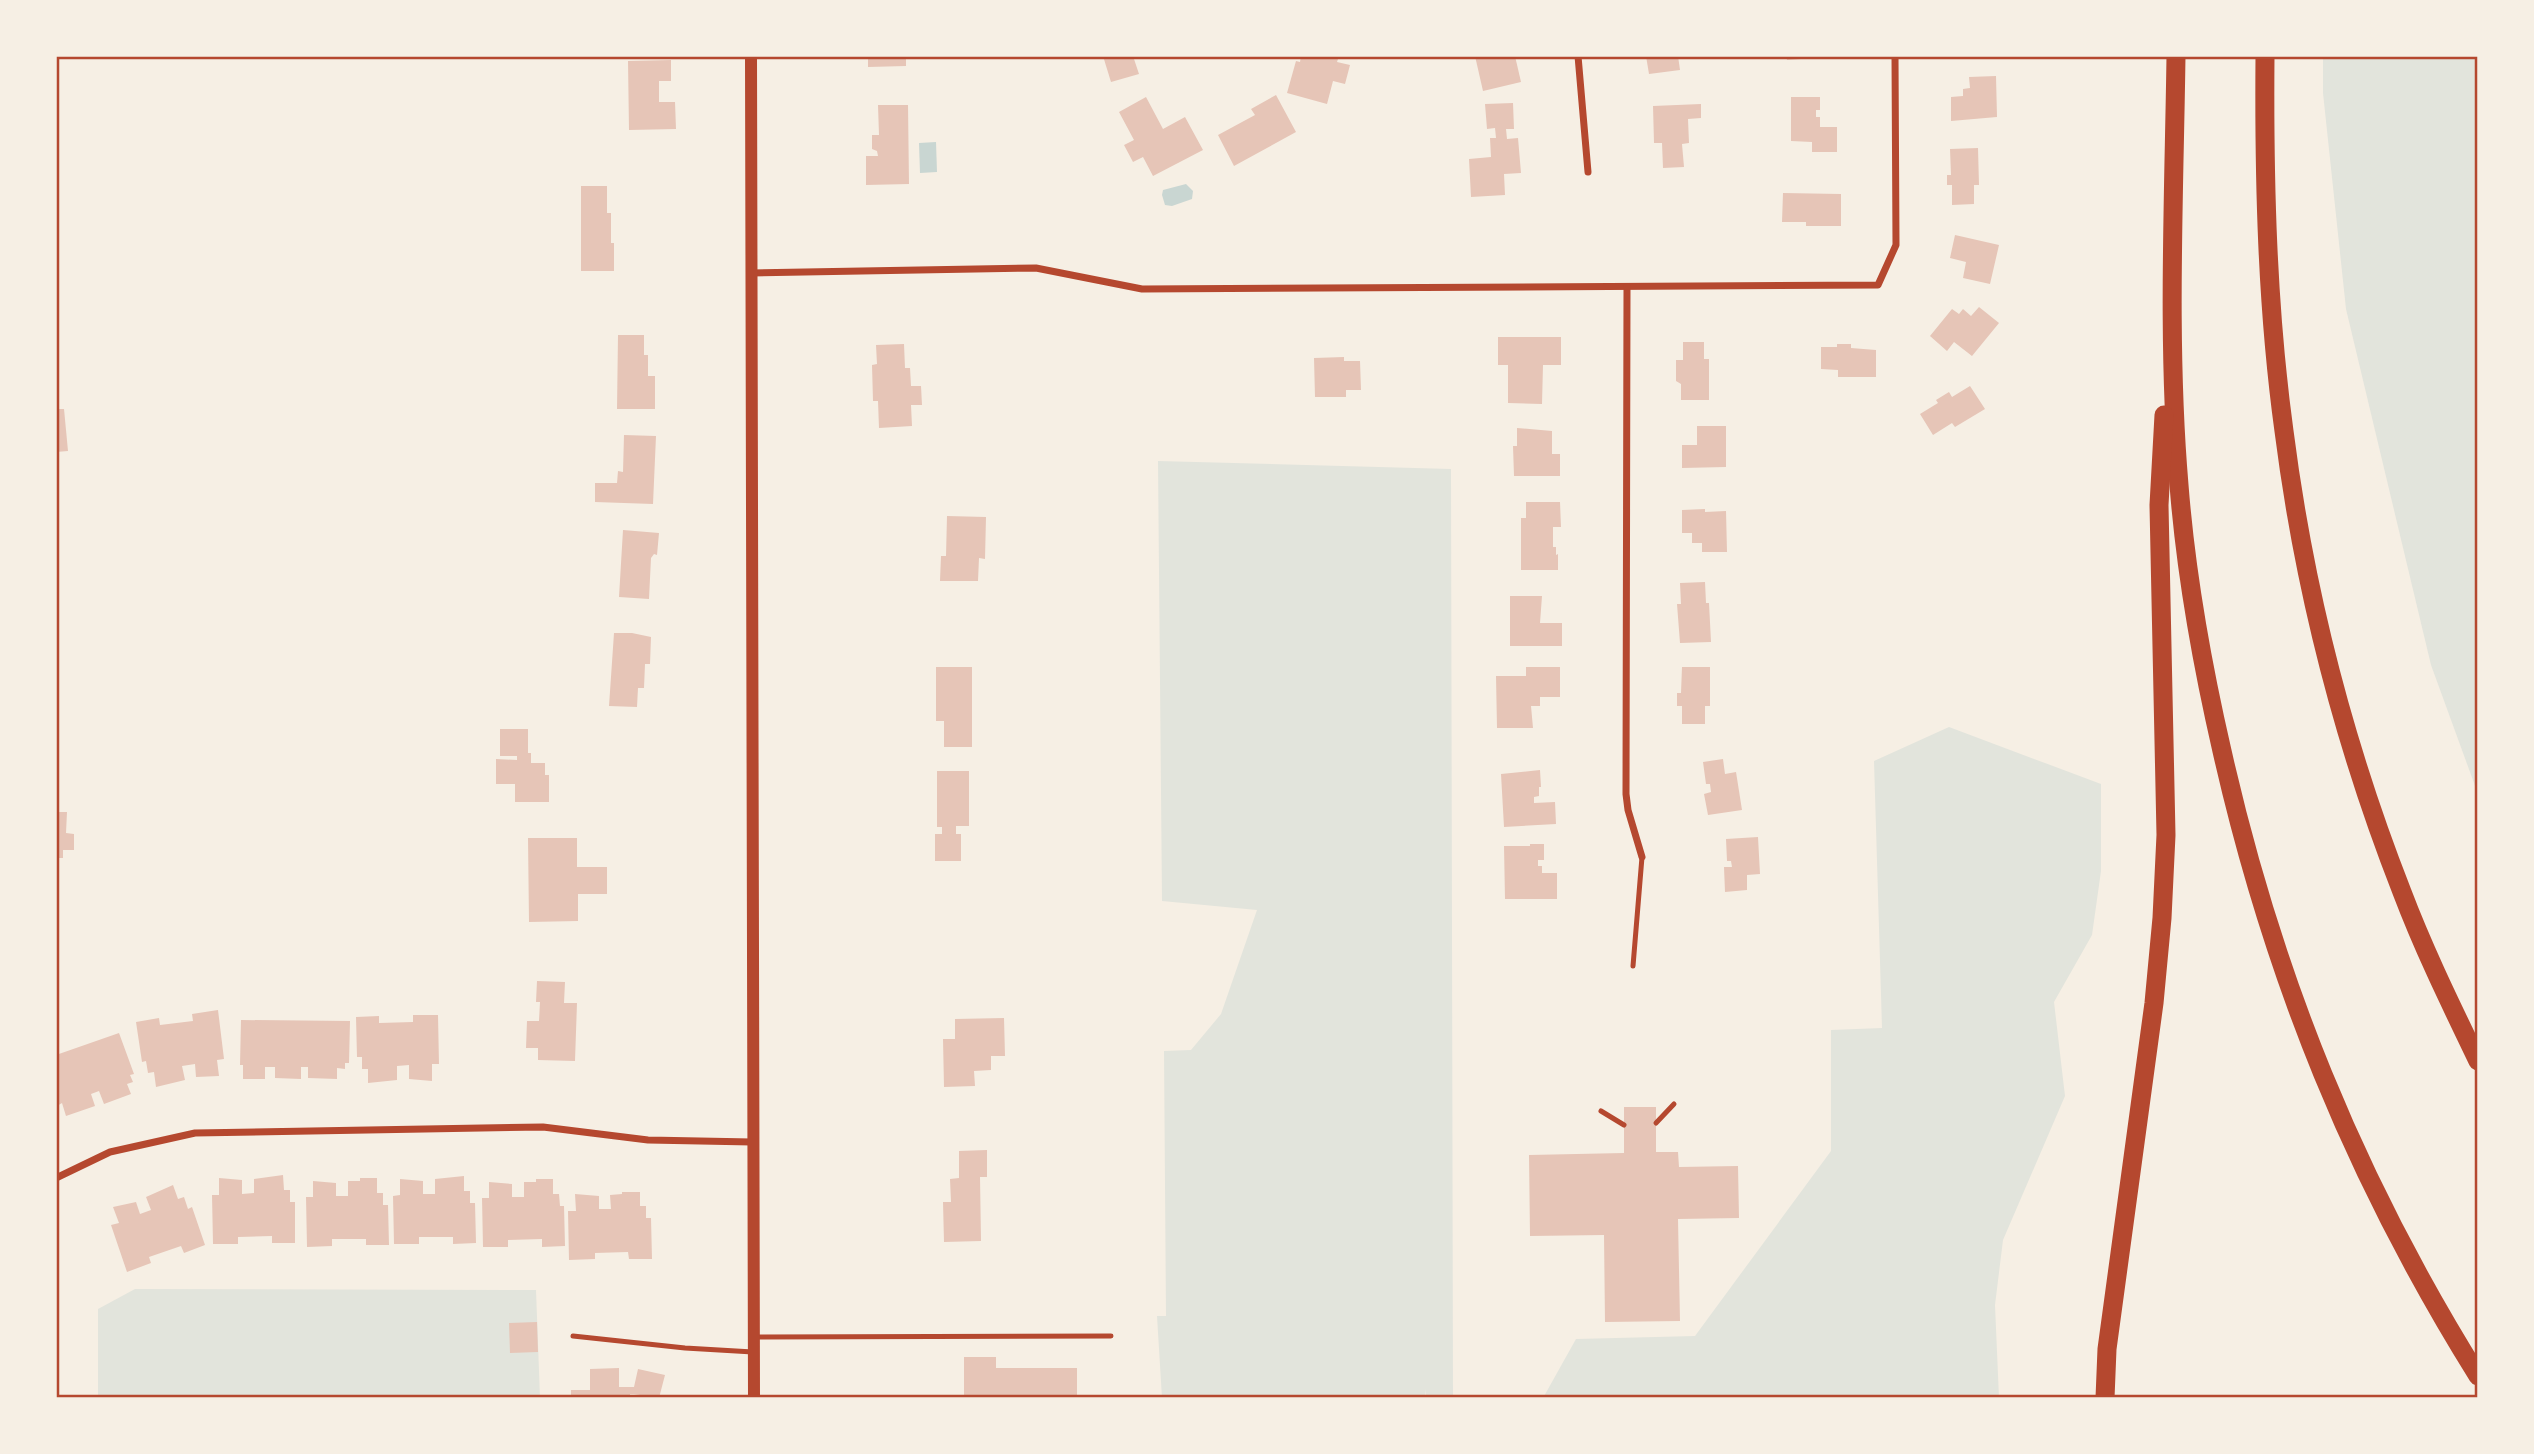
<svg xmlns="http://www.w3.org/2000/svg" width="2534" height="1454" viewBox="0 0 2534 1454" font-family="'Asap Condensed',sans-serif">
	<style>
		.green { fill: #e2e4dc }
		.water { fill: #c9d6d2 }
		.building { fill: #e6c5b7 }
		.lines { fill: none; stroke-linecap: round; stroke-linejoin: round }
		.service { stroke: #b5482f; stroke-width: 5 }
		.minor { stroke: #b5482f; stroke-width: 7 }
		.tertiary { stroke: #b5482f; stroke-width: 12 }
		.motorway { stroke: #b5482f; stroke-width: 19 }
		.neatline { fill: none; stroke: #b5482f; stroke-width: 2.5 }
	</style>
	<rect width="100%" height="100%" fill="#f6efe4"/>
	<g class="green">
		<polygon points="2323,56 2478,56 2478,794 2431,665 2346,309 2323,93"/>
		<polygon points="1158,461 1451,469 1453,1398 1426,1398 1425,1389 1425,1398 1162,1398 1157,1316 1166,1316 1164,1051 1191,1050 1221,1014 1257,910 1162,901"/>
		<polygon points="1949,727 2101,784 2101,871 2092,935 2054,1002 2065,1096 2003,1240 1995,1305 1999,1398 1543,1398 1576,1339 1695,1336 1831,1151 1831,1030 1882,1028 1874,761"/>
		<polygon points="135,1289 536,1290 540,1398 98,1398 98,1309"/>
	</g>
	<g class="water">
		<polygon points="936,142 937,172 920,173 919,143"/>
		<polygon points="1186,184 1193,191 1192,199 1172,206 1165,205 1162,195 1163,190"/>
	</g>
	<g class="building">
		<polygon points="868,56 906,56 906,66 868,67"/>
		<polygon points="1103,56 1133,56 1139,74 1111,82"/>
		<polygon points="1301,56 1339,56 1337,62 1350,65 1345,84 1333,81 1327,104 1287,93 1296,61 1300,62"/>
		<polygon points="1475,56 1515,56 1521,82 1483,91"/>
		<polygon points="1646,56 1678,56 1680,70 1649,74"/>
		<polygon points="1786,56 1815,56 1815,58 1787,60"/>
		<polygon points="671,60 671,81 659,81 659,102 675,102 676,129 629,130 628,61"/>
		<polygon points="1996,76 1997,117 1951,121 1951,97 1963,96 1963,89 1970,88 1969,77"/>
		<polygon points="1276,95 1296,132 1234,166 1218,135 1255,115 1251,109"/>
		<polygon points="1146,97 1163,129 1185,117 1203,150 1153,176 1143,157 1133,162 1124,145 1134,140 1119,112"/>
		<polygon points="1791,97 1820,97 1820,110 1816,110 1816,117 1820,117 1820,127 1837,127 1837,152 1812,152 1812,142 1791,141"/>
		<polygon points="1513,103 1514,129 1506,129 1507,139 1518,138 1521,173 1504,174 1505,195 1471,197 1469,159 1491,157 1490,138 1496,138 1495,128 1487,129 1485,104"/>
		<polygon points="1701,104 1701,118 1688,119 1689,143 1682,144 1684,167 1663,168 1662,143 1654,143 1653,106"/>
		<polygon points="878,105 908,105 909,184 866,185 866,156 878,156 877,151 872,149 872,135 879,135"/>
		<polygon points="1978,148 1979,185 1974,185 1974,204 1952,205 1952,185 1947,185 1947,175 1951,175 1950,149"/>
		<polygon points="581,186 607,186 607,213 611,213 611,243 614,243 614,271 581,271"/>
		<polygon points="1783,193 1841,194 1841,226 1806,226 1806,222 1782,222"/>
		<polygon points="1955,235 1999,245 1990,284 1963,278 1966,262 1950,258"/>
		<polygon points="1979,307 1999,323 1972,356 1954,342 1947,351 1930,336 1952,309 1959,314 1963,309 1971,316"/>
		<polygon points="618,335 644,335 644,355 648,355 648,376 655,376 655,409 617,409"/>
		<polygon points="1498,337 1561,337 1561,365 1543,365 1542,404 1508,403 1508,365 1498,365"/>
		<polygon points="1683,342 1704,342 1704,359 1709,359 1709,400 1681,400 1681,384 1676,381 1676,360 1683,360"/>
		<polygon points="904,344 905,368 910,368 911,386 921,386 922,405 911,405 912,426 879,428 878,401 873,401 872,365 877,364 876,345"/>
		<polygon points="1837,344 1851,344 1851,348 1876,350 1876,377 1838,377 1838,370 1821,369 1821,347 1837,347"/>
		<polygon points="1344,357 1344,361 1360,361 1361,390 1346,390 1346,397 1315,397 1314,358"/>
		<polygon points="1970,386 1985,409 1955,427 1952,423 1933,435 1920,414 1938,403 1936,400 1949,392 1952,397"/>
		<polygon points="56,409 64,409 68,451 56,452"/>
		<polygon points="1697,426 1726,426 1726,467 1682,468 1682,445 1697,445"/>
		<polygon points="1517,428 1552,431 1552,454 1560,454 1560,476 1514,476 1513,446 1517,446"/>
		<polygon points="624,435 656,436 653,504 595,502 595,483 617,483 618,471 623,472"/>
		<polygon points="1526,502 1560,502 1561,527 1553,527 1553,547 1556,547 1556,555 1558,554 1558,570 1521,570 1521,518 1526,518"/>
		<polygon points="1705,509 1705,512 1726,511 1727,552 1702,552 1702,543 1692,543 1692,533 1682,533 1682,510"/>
		<polygon points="947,516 986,517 985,559 979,558 978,581 940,581 941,556 946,556"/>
		<polygon points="623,530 659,533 657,555 654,554 651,558 649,599 619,597"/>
		<polygon points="1705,582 1706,603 1709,603 1711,642 1680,643 1677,604 1681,604 1680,583"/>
		<polygon points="1510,596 1542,596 1540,623 1562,623 1562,646 1510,646"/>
		<polygon points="614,633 632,633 651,637 650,664 645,664 644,688 638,688 637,707 609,706"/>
		<polygon points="936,667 972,667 972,747 944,747 944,721 936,721"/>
		<polygon points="1526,667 1560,667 1560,697 1540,697 1540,706 1531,706 1533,728 1497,728 1496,676 1526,676"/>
		<polygon points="1682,667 1710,667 1710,706 1705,706 1705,724 1682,724 1682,706 1677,706 1677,693 1681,693"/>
		<polygon points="500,729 528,729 528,753 531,753 531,763 545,763 545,775 549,775 549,802 515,802 515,784 496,784 496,759 517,760 517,756 500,756"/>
		<polygon points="1723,759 1725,774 1736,772 1742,810 1708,815 1704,794 1711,792 1710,784 1706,784 1703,762"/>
		<polygon points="1540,770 1541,787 1539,787 1539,796 1534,797 1534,803 1555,802 1556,824 1504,827 1501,774"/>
		<polygon points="937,771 969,771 969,826 956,826 956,834 961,834 961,861 935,861 935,834 942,834 942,827 937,827"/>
		<polygon points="56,812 67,812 66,833 74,834 74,850 63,850 63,858 56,858"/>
		<polygon points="1758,837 1760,874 1747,875 1747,890 1725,892 1724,867 1732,867 1731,861 1727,861 1726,839"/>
		<polygon points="528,838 577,838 577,867 607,867 607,894 578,894 578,921 529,922"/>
		<polygon points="1530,844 1544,844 1544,860 1538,860 1538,866 1542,866 1542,873 1557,873 1557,899 1505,899 1504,846 1530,846"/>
		<polygon points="537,981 565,982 564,1003 577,1003 575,1061 538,1060 538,1048 526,1048 527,1021 539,1021 540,1002 536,1002"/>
		<polygon points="218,1010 224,1059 217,1060 219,1076 196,1077 195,1064 182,1066 185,1080 156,1087 154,1072 148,1073 146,1061 142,1062 136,1022 159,1018 160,1025 193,1021 192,1014"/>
		<polygon points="413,1015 438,1015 439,1064 432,1064 432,1081 409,1079 409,1065 397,1066 397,1080 368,1083 368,1069 362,1069 362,1057 357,1057 356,1017 379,1016 379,1023 413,1022"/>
		<polygon points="1004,1018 1005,1056 991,1056 991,1070 974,1071 975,1086 944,1087 943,1039 955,1039 955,1019"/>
		<polygon points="241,1020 350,1021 349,1063 345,1063 345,1069 337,1068 337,1079 308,1078 308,1067 301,1067 301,1079 275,1078 275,1067 265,1067 265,1079 243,1079 243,1065 240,1065"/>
		<polygon points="119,1033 134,1074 130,1075 133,1082 127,1084 131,1094 104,1104 99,1091 91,1094 95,1106 66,1116 62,1103 57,1106 56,1101 56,1055"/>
		<polygon points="1624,1107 1656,1107 1656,1152 1678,1152 1679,1167 1738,1166 1739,1218 1678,1219 1680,1321 1605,1322 1604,1235 1530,1236 1529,1155 1624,1153"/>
		<polygon points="987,1150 987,1177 980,1177 981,1241 944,1242 943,1202 951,1202 950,1179 959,1178 959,1151"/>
		<polygon points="283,1175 284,1190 290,1190 290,1202 295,1202 295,1243 272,1243 272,1236 238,1237 238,1244 213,1244 212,1195 219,1195 219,1178 242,1180 242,1194 254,1193 254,1179"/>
		<polygon points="464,1176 464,1191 470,1191 470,1203 475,1203 476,1243 453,1244 453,1237 419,1237 419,1244 394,1244 393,1196 400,1195 400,1179 423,1181 423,1194 435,1194 435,1179"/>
		<polygon points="360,1178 377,1178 377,1193 383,1193 383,1205 388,1205 389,1245 366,1245 366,1239 332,1239 332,1246 307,1247 306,1197 313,1197 313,1181 336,1183 336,1196 348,1196 348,1181 360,1181"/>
		<polygon points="536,1179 553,1179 553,1194 559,1194 560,1206 564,1206 565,1246 542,1247 542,1239 508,1240 508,1247 483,1247 482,1198 489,1198 489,1182 512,1184 512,1197 524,1197 524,1182 536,1182"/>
		<polygon points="173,1185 178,1199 184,1197 188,1209 192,1207 205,1245 184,1253 181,1246 149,1257 151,1263 127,1272 111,1225 119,1223 113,1207 136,1202 140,1214 151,1210 146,1197"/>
		<polygon points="622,1192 640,1192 640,1206 646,1206 646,1218 651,1218 652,1259 629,1259 628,1252 595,1253 595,1259 569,1260 568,1211 576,1211 575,1194 599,1196 599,1209 611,1209 610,1195 622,1194"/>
		<polygon points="537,1322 538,1352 510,1353 509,1323"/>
		<polygon points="964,1357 996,1357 996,1368 1077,1368 1077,1398 964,1398"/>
		<polygon points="619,1368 619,1387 634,1387 638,1369 665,1375 659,1398 634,1394 630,1394 630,1398 571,1398 571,1390 590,1390 590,1369"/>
	</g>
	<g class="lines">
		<g class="service">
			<polyline points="1633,966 1642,857"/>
			<polyline points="1601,1111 1624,1125"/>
			<polyline points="1656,1123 1674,1104"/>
			<polyline points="573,1336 685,1348 753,1352"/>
			<polyline points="753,1337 1111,1336"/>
		</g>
		<g class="minor">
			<polyline points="1578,56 1588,172"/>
			<polyline points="751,273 1036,268 1142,289 1878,285 1896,245 1895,56"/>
			<polyline points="1627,287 1626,794 1628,810 1642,857"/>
			<polyline points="56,1178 110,1152 195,1133 543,1127 648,1140 752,1142"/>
		</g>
		<polyline class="tertiary" points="751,56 754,1398"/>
		<g class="motorway">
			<path d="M2176 56C2174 199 2167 343 2179 485 2186 575 2202 664 2222 751 2273 977 2355 1179 2478 1376"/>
			<path d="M2265 56C2264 181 2267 307 2284 431 2304 588 2344 744 2402 892 2424 950 2451 1005 2478 1061"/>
			<polyline points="2105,1398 2107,1349 2154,1003 2162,918 2166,835 2159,505 2164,415"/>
		</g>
	</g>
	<rect width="2534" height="1454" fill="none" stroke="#f6efe4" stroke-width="116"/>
	<rect x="58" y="58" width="2418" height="1338" class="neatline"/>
</svg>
